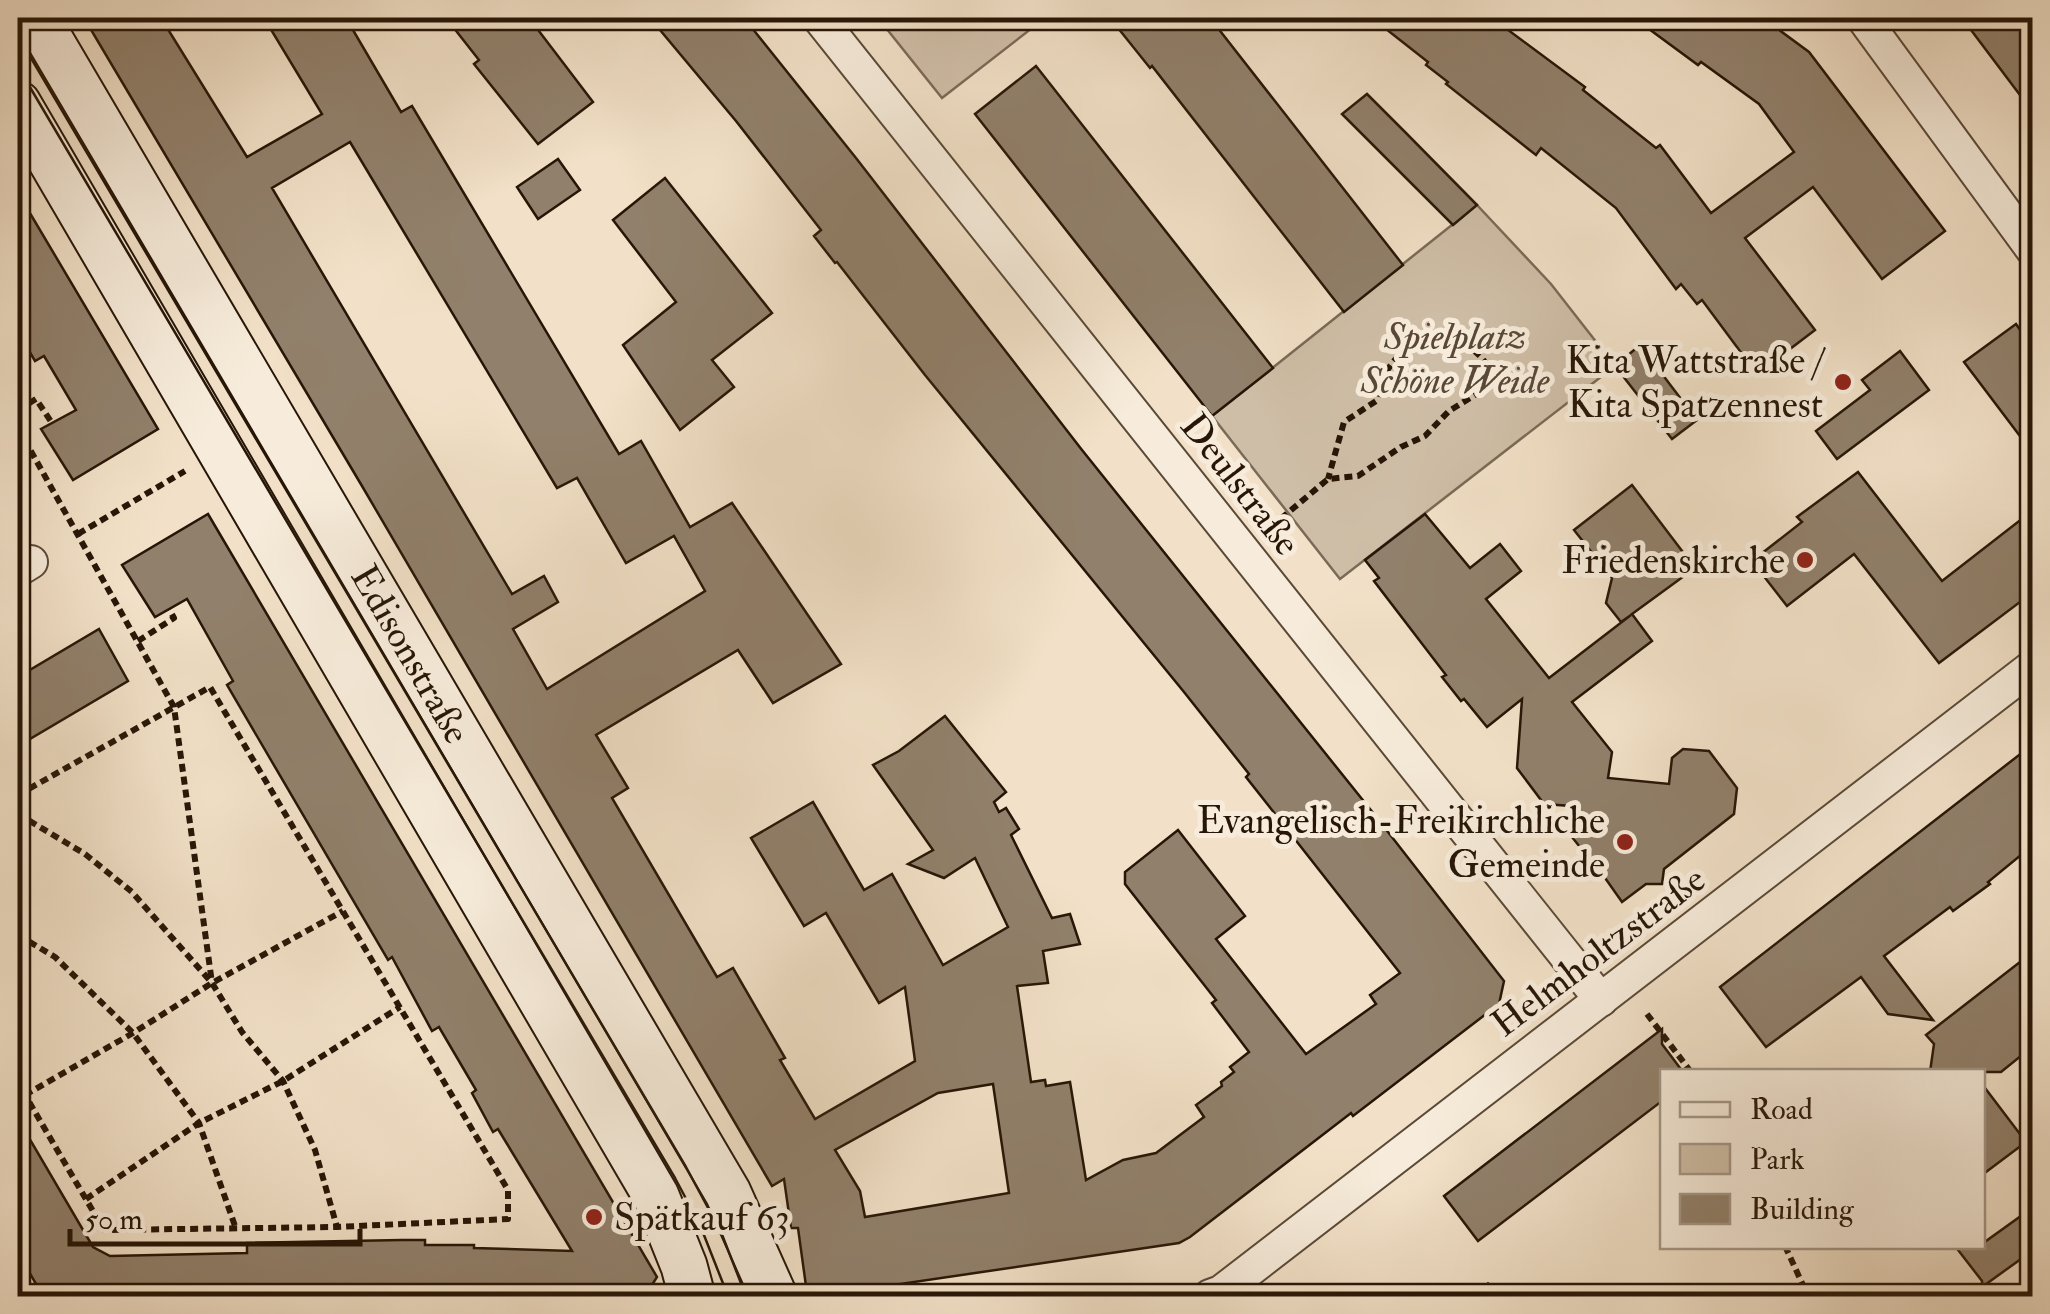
<svg xmlns="http://www.w3.org/2000/svg" width="2050" height="1314" viewBox="0 0 2050 1314" font-family="'IM FELL Double Pica',serif">
	<style>
		.green { fill: #cfbea7; stroke: #7b6a57; stroke-width: 2.5 }
		.building { fill: #91806b; stroke: #271607; stroke-width: 2.5; fill-rule: evenodd }
		.lines { fill: none; stroke-linecap: round; stroke-linejoin: round }
		.street-casing { stroke: #5a4937; stroke-width: 36 }
		.secondary-casing { stroke: #271607; stroke-width: 49 }
		.path { stroke: #271607; stroke-width: 6; stroke-dasharray: 8 5; stroke-linecap: butt }
		.street { stroke: #f7ecdb; stroke-width: 32 }
		.secondary { stroke: #f7ecdb; stroke-width: 45 }
		.tram { stroke: #271607; stroke-width: 2.5 }
		.poi-dot { fill: #8f2418; stroke: #f7ecdb; stroke-width: 4 }
		.labels { text-anchor: middle; stroke-width: 10; stroke-linejoin: round; paint-order: stroke }
		.park-label { font-size: 38px; font-style: italic; fill: #594837; stroke: #f7ecdb }
		.poi-label { font-size: 38px; fill: #271607; stroke: #f7ecdb; text-anchor: end }
		.street-label { font-size: 38px; fill: #271607; stroke: #f7ecdb }
	</style>
	<rect width="100%" height="100%" fill="#f2e1c8"/>
	<filter id="stains"><feTurbulence type="fractalNoise" baseFrequency=".002" numOctaves="4"/><feColorMatrix values="0 0 0 0 .2 0 0 0 0 .09 0 0 0 0 .02 0 0 0 .5 -.17"/></filter>
	<radialGradient id="worn" r=".72"><stop offset=".6" stop-color="#630" stop-opacity="0"/><stop offset="1" stop-color="#630" stop-opacity=".3"/></radialGradient>
	<g class="green">
		<polygon points="878,18 1045,18 942,98"/>
		<polygon points="1477,205 1551,284 1615,366 1340,579 1212,416"/>
	</g>
	<g class="building">
		<path d="M84 18H161L247 157 322 114 264 18H346L401 112 412 106 619 454 641 441 690 527 732 503 841 664 773 703 738 650 596 735 628 788 612 798 717 977 733 968 785 1058 780 1060 815 1119 915 1061 905 987 879 1003 826 913 804 926 751 838 813 802 864 890 892 874 943 965 1008 927 975 858 944 878 908 864 933 850 873 765 899 751 945 716 1006 792 994 802 999 812 1006 808 1019 829 1011 835 1052 918 1070 914 1080 944 1043 951 1048 983 1017 986 1031 1082 1045 1080 1046 1086 1070 1082 1086 1180 1123 1160 1156 1153 1204 1117 1196 1105 1222 1086 1221 1082 1234 1072 1230 1067 1249 1052 1212 1003 1216 1000 1125 884V872L1178 830 1245 916 1216 939 1306 1054 1376 1004 1370 995 1400 973 1246 777 1249 774 1184 692 925 375 837 262 835 263 814 236 821 230 736 121 650 18H744L856 158 1082 450 1374 814 1504 981 1499 1004 1353 1116 1351 1113 1190 1237 1179 1243 819 1296 806 1286 798 1228H791L784 1179 772 1186 362 486ZM350 142 557 488 577 478 626 563 674 536 705 591 547 689 513 629 558 602 544 576 512 594 272 188ZM993 1084 1009 1193 865 1217 860 1191 835 1150 938 1093Z"/>
		<polygon points="446,18 529,18 593,102 538,144 474,64 479,60"/>
		<polygon points="1110,18 1210,18 1403,265 1344,312 1152,66 1150,68"/>
		<polygon points="1372,18 1492,18 1585,87 1583,90 1656,148 1660,145 1711,213 1794,152 1759,104 1701,62 1698,65 1634,18 1763,18 1809,52 1945,231 1882,279 1813,187 1745,238 1815,330 1757,374 1702,300 1697,304 1681,284 1676,289 1616,208 1541,148 1536,155 1446,84 1448,82 1426,65 1428,62"/>
		<polygon points="1962,18 2032,18 2032,111"/>
		<polygon points="1036,66 1273,368 1212,416 975,114"/>
		<polygon points="1367,94 1406,133 1477,205 1453,225 1342,114"/>
		<polygon points="558,159 580,190 538,219 517,187"/>
		<polygon points="665,178 772,313 712,360 734,387 680,430 623,345 676,302 613,220"/>
		<polygon points="18,193 158,429 73,480 41,429 76,410 44,356 35,361 18,332"/>
		<polygon points="2016,324 2032,347 2032,452 1964,362"/>
		<polygon points="1640,345 1697,420 1672,439 1615,366"/>
		<polygon points="1900,351 1929,390 1837,459 1816,431 1870,390 1862,380"/>
		<polygon points="1858,472 1942,581 2032,511 2032,593 1939,663 1854,554 1787,606 1752,561 1802,522 1797,517"/>
		<polygon points="1632,485 1695,568 1632,614 1652,641 1572,702 1612,752 1608,778 1669,784 1672,758 1683,749 1709,751 1737,788 1734,814 1664,869 1662,884 1646,884 1622,902 1603,875 1589,876 1591,861 1568,832 1571,806 1544,804 1517,768 1522,699 1487,727 1464,699 1461,701 1442,677 1446,675 1374,581 1379,578 1365,560 1425,514 1470,568 1500,544 1521,571 1486,599 1549,678 1631,615 1621,622 1606,603 1612,578 1574,530"/>
		<polygon points="208,514 657,1277 645,1296 43,1296 18,1253 18,1119 93,1247 110,1256 247,1253 247,1243 402,1240 425,1240 425,1245 474,1245 474,1248 572,1251 498,1129 493,1132 472,1093 476,1090 439,1027 432,1031 392,957 388,960 227,685 233,681 187,599 155,617 122,565"/>
		<polygon points="99,629 128,681 18,746 18,677"/>
		<polygon points="2032,745 2032,846 1988,882 1990,884 1953,911 1950,907 1884,956 1933,1020 1888,1014 1861,977 1766,1047 1720,987"/>
		<polygon points="2020,962 2032,978 2032,1047 2001,1072 1930,1072 1934,1044 1926,1035"/>
		<polygon points="1662,1029 1662,1044 1683,1072 1662,1072 1662,1101 1478,1241 1444,1196"/>
		<polygon points="1982,1084 2026,1142 1982,1175"/>
		<polygon points="2032,1208 2032,1251 1982,1287 1982,1281 1955,1246 1982,1246 1982,1244"/>
	</g>
	<g class="lines">
		<defs>
			<g id="street">
				<polyline points="819,18 1601,1000"/>
				<polyline points="1863,18 2032,249"/>
				<polyline points="18,570 31,562"/>
				<polyline points="1210,1296 1221,1292 2032,667"/>
			</g>
			<g id="secondary">
				<polyline points="37,18 728,1193 774,1296"/>
				<polyline points="18,104 656,1196 684,1266 692,1296"/>
			</g>
		</defs>
		<use href="#street" class="street-casing"/>
		<use href="#secondary" class="secondary-casing"/>
		<g class="path">
			<polyline points="18,410 36,399 52,423"/>
			<polyline points="18,428 174,707 212,983"/>
			<polyline points="1271,527 1328,479 1358,476 1401,447 1425,436 1449,411 1483,390 1493,373 1481,357 1467,344 1423,340 1404,348 1388,369 1376,401 1344,422 1328,479"/>
			<polyline points="78,534 185,471"/>
			<polyline points="138,641 174,618 169,609"/>
			<polyline points="18,795 210,687 508,1190 508,1219 337,1227 104,1230 18,1083"/>
			<polyline points="18,814 85,854 132,892 212,983 242,1032 283,1081 315,1150 337,1227"/>
			<polyline points="18,935 55,957 133,1033 199,1123 236,1229"/>
			<polyline points="1647,1014 1691,1072"/>
			<polyline points="25,1095 133,1033 212,983 343,911"/>
			<polyline points="86,1199 199,1123 283,1081 400,1007"/>
			<polyline points="1785,1246 1808,1296"/>
			<polyline points="1486,1284 1501,1296"/>
			<polyline points="1611,1296 1635,1292 1650,1296"/>
		</g>
		<use href="#street" class="street"/>
		<use href="#secondary" class="secondary"/>
		<g class="tram">
			<polyline points="18,36 686,1167 721,1232 746,1296"/>
			<polyline points="18,67 675,1178 700,1225 728,1296"/>
		</g>
	</g>
	<g class="poi-dot">
		<circle cx="1843" cy="382" r="10"/>
		<circle cx="1805" cy="560" r="10"/>
		<circle cx="1625" cy="842" r="10"/>
		<circle cx="594" cy="1217" r="10"/>
	</g>
	<g class="labels">
		<g class="park-label">
			<text x="1455" y="349">Spielplatz<tspan x="1455" dy="44">Schöne Weide</tspan></text>
		</g>
		<g class="poi-label">
			<text x="1823" y="373">Kita Wattstraße /<tspan x="1823" dy="44">Kita Spatzennest</tspan></text>
			<text x="1785" y="573">Friedenskirche</text>
			<text x="1605" y="833">Evangelisch-Freikirchliche<tspan x="1605" dy="44">Gemeinde</tspan></text>
			<text x="614" y="1230" text-anchor="start">Spätkauf 63</text>
		</g>
		<g class="street-label">
			<text transform="translate(1241 484) rotate(52)" y="13">Deulstraße</text>
			<text transform="translate(411 654) rotate(60)" y="13">Edisonstraße</text>
			<text transform="translate(1598 951) rotate(-37)" y="13">Helmholtzstraße</text>
		</g>
	</g>
	<rect width="2050" height="1314" fill="none" stroke="#f2e1c8" stroke-width="60"/>
	<rect x="20" y="20" width="2010" height="1274" fill="none" stroke="#271607" stroke-width="5"/>
	<rect x="30" y="30" width="1990" height="1254" fill="none" stroke="#271607" stroke-width="2.5"/>
	<rect x="1660" y="1069" width="325" height="180" fill="#f7ecdb" stroke="#a49686" stroke-width="2.5"/>
	<rect x="1680" y="1102" width="50" height="15" fill="#f7ecdb" stroke="#a49686" stroke-width="2.5"/>
	<text x="1750" y="1119" font-size="30" fill="#271607">Road</text>
	<rect x="1680" y="1144" width="50" height="30" fill="#cfbea7" stroke="#a49686" stroke-width="2.5"/>
	<text x="1750" y="1169" font-size="30" fill="#271607">Park</text>
	<rect x="1680" y="1194" width="50" height="30" fill="#91806b" stroke="#a49686" stroke-width="2.5"/>
	<text x="1750" y="1219" font-size="30" fill="#271607">Building</text>
	<path d="M70 1229v15h290v-15" fill="none" stroke="#271607" stroke-width="5"/>
	<text x="85" y="1229" font-size="30" fill="#271607" stroke="#f7ecdb" stroke-width="8" paint-order="stroke">50 m</text>
	<rect width="100%" height="100%" filter="url(#stains)"/>
	<rect width="100%" height="100%" fill="url(#worn)"/>
</svg>
